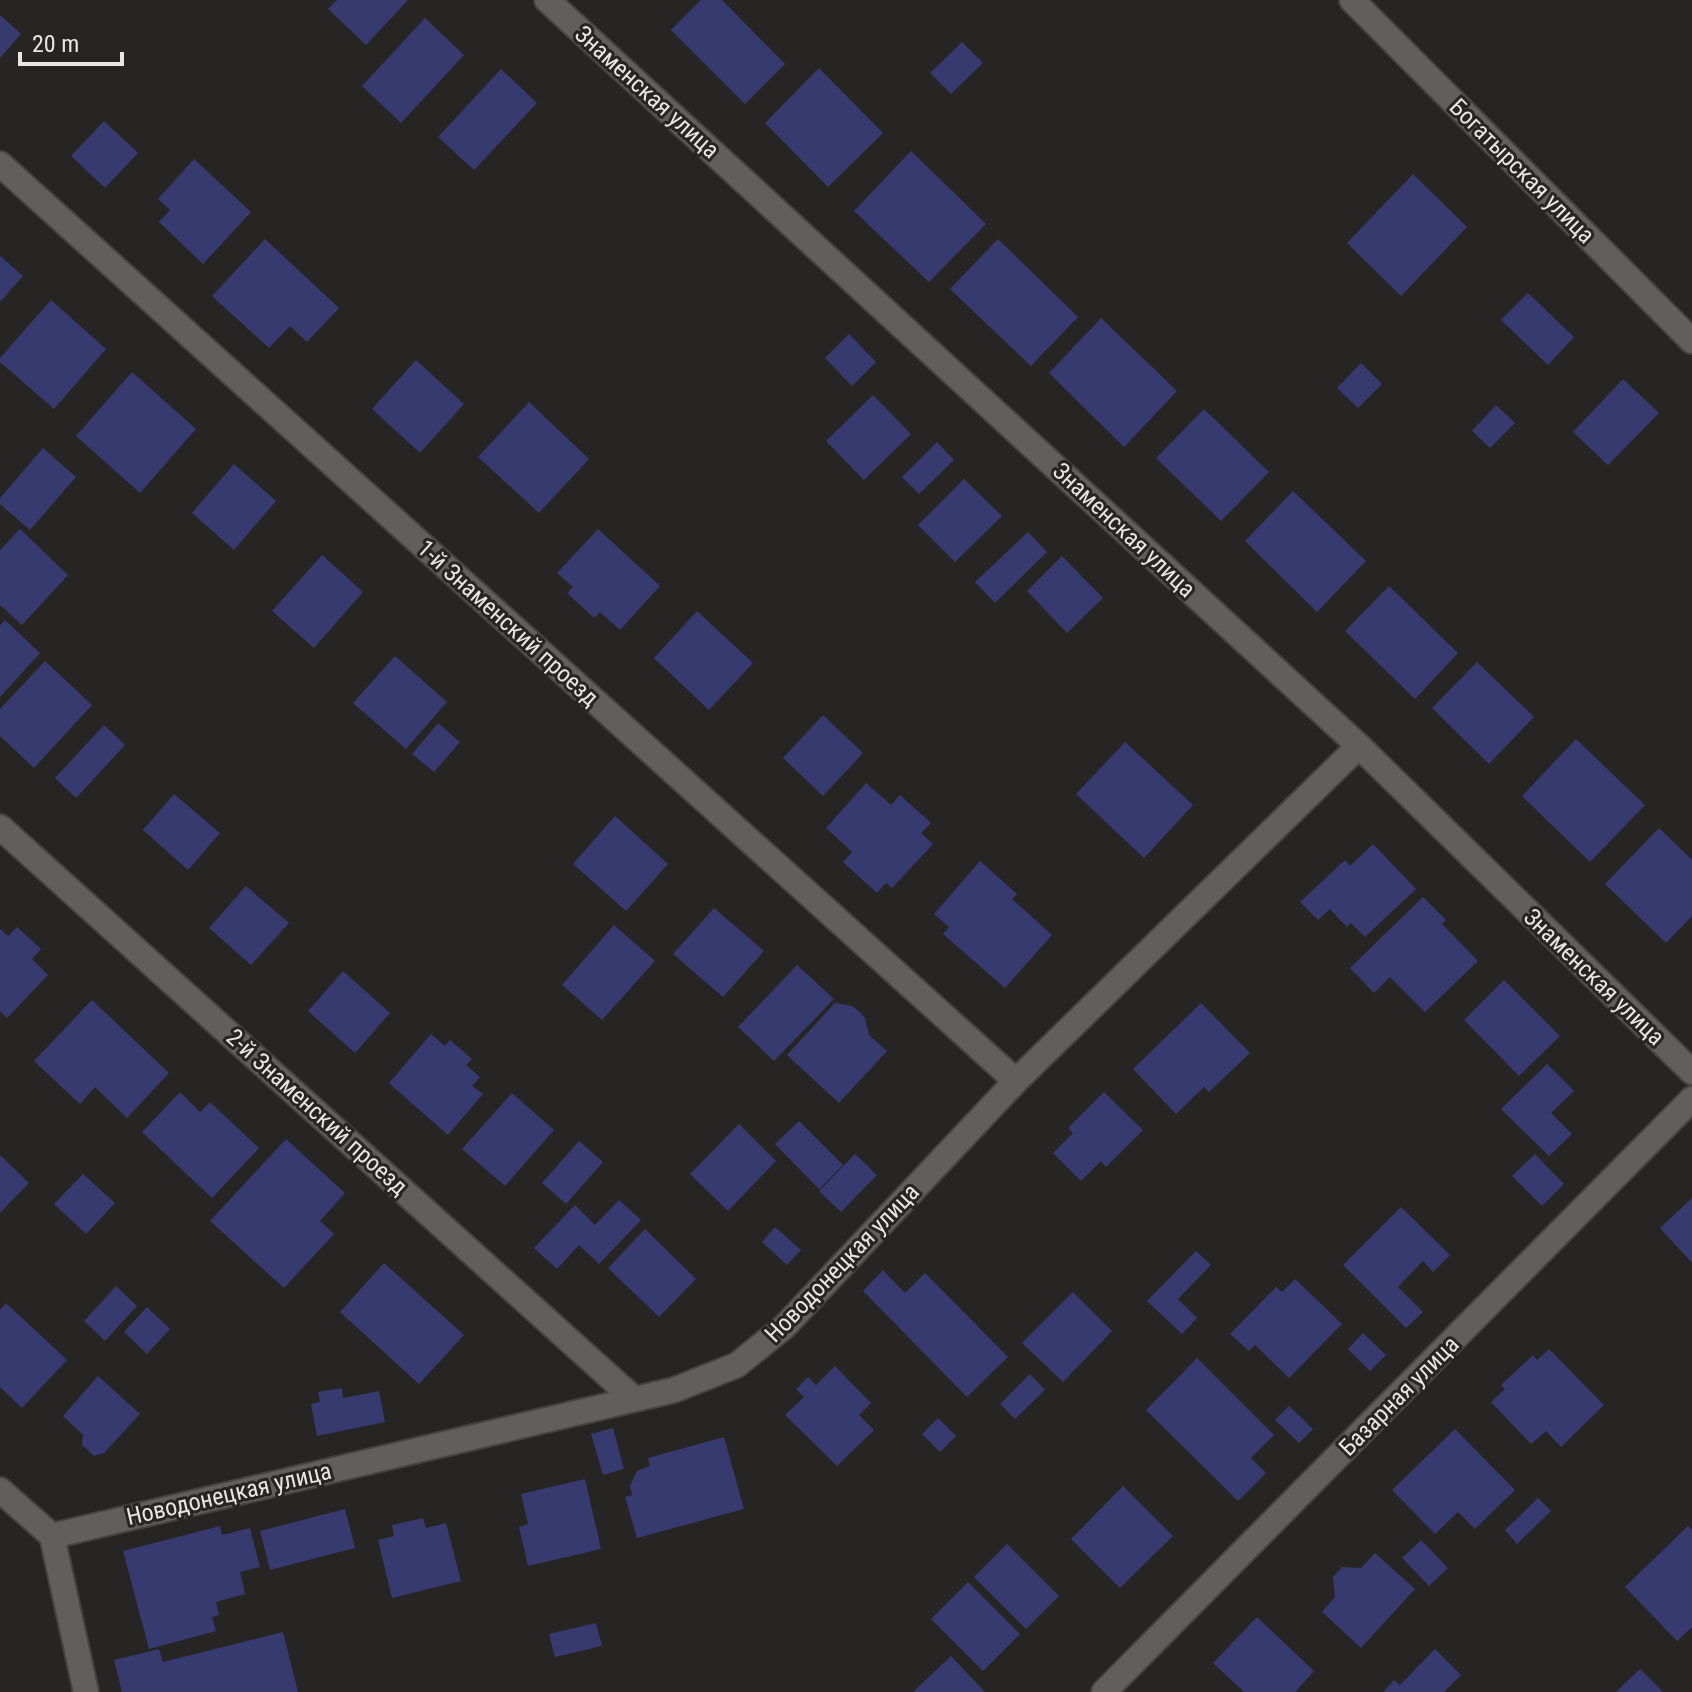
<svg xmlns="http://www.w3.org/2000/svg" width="1692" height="1692" viewBox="0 0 1692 1692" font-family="'Roboto Condensed',sans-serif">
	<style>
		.building { fill: #363a6f }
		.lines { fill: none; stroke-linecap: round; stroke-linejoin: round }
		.minor-casing { stroke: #434340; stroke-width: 28 }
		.minor { stroke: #605f5b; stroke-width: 24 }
		.labels { text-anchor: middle; stroke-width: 6; stroke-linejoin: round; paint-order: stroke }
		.street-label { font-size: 24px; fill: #e6e6e4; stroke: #262523 }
	</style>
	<rect width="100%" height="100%" fill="#262523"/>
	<g class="building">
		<polygon points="337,0 408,0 366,45 328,9"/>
		<polygon points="701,0 722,0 785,64 745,104 671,30"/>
		<polygon points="0,15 21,34 0,58"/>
		<polygon points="425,18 464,55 401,123 362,86"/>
		<polygon points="962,42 983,63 951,94 930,73"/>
		<polygon points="819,68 883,133 828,187 765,123"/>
		<polygon points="501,69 537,103 474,170 438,137"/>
		<polygon points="104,121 138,153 105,188 71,156"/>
		<polygon points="911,151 986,224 929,282 854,211"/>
		<polygon points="194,159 251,212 203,264 159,222 170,210 158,199"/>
		<polygon points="1413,174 1467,227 1401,296 1347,243"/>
		<polygon points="265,239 339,308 307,342 290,326 269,348 212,296"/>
		<polygon points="998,239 1078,317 1031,366 950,289"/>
		<polygon points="0,256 23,276 0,302"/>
		<polygon points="1528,293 1574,337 1548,365 1501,320"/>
		<polygon points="51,300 106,349 54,409 0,362 0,358"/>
		<polygon points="1101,318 1177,391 1124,447 1049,373"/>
		<polygon points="849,334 876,362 852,386 825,358"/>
		<polygon points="416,360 464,404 420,453 372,409"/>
		<polygon points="1361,363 1382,384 1358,408 1337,388"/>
		<polygon points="132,372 196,429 140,493 76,436"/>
		<polygon points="1623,379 1659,413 1608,465 1573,432"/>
		<polygon points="873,395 911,434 864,480 826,441"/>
		<polygon points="529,402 589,459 539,513 478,457"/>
		<polygon points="1496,405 1515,423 1490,448 1472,431"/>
		<polygon points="1204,409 1269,472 1221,521 1156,458"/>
		<polygon points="937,442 954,460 919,494 902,477"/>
		<polygon points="43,448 76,477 30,530 0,504 0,498"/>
		<polygon points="234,464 276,501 234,550 192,513"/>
		<polygon points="964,479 1002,516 955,562 918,525"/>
		<polygon points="1293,491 1366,561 1317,612 1245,541"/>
		<polygon points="20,529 68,575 22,625 0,605 0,550"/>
		<polygon points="598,529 660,586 620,630 600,612 594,618 567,593 573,587 557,573"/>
		<polygon points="1028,532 1047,552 995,603 975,582"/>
		<polygon points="322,555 363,592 314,648 272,611"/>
		<polygon points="1062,556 1103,598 1067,633 1027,591"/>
		<polygon points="1389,586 1458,653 1415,699 1345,631"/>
		<polygon points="697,611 753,663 709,710 654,658"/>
		<polygon points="5,620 40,653 0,697 0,625"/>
		<polygon points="395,656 447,702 406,749 353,703"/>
		<polygon points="45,661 92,705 34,768 0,736 0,709"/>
		<polygon points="1477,662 1534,717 1489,764 1432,708"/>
		<polygon points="823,715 863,753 823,796 783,758"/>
		<polygon points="438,723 460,742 434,772 412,754"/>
		<polygon points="104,725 125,745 76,798 55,778"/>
		<polygon points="1576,739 1645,805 1590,862 1522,796"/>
		<polygon points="1125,742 1193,805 1144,858 1076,794"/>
		<polygon points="866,783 891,805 900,795 931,823 921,833 933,844 892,888 886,883 877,893 843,862 852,852 826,828"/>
		<polygon points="174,794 220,833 188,870 143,830"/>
		<polygon points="615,816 668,864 626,911 573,864"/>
		<polygon points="1659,828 1692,860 1692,916 1666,943 1605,884"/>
		<polygon points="1373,844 1416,889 1365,937 1351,923 1347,927 1330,909 1318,920 1300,902 1345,860 1350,866"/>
		<polygon points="980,861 1017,894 1012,899 1052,935 1005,988 943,934 949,927 934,914"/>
		<polygon points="246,886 289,923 251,965 209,928"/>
		<polygon points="1423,897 1446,920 1442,924 1478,961 1425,1012 1390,977 1374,993 1350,968"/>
		<polygon points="714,908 764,951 723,997 673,954"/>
		<polygon points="614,925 655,961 602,1020 562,985"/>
		<polygon points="17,927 41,949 32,959 48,975 7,1018 0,1011 0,929 8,936"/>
		<polygon points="797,965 834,999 774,1061 738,1027"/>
		<polygon points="343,971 390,1013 355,1053 308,1011"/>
		<polygon points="1504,980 1560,1036 1519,1076 1464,1020"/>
		<polygon points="92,1000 169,1073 127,1118 95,1087 80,1104 34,1061"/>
		<polygon points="835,1003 852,1006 860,1012 865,1018 869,1035 887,1051 839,1103 787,1055"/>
		<polygon points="1201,1003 1250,1053 1209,1092 1204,1087 1176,1114 1133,1069"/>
		<polygon points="431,1034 445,1046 450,1040 472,1059 466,1065 480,1077 472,1086 483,1094 448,1135 389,1083"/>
		<polygon points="1547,1064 1574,1091 1551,1113 1572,1134 1549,1156 1501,1109"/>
		<polygon points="180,1092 200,1112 210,1102 259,1148 212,1198 142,1132"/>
		<polygon points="1104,1092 1143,1130 1106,1167 1101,1161 1081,1181 1053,1153 1073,1133 1068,1128"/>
		<polygon points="512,1093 554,1130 505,1186 462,1149"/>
		<polygon points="799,1121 843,1165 819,1189 775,1144"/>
		<polygon points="739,1124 776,1161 728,1211 690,1174"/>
		<polygon points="286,1139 345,1193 320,1221 334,1234 284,1288 210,1221"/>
		<polygon points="579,1141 603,1162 566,1204 542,1183"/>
		<polygon points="855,1154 877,1175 841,1212 819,1191"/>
		<polygon points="1535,1154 1564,1184 1542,1206 1512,1176"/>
		<polygon points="0,1155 29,1183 0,1213"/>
		<polygon points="83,1174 115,1203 86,1234 54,1204"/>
		<polygon points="1692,1198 1692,1263 1660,1228"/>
		<polygon points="619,1200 641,1220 599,1264 579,1245 557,1269 534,1248 575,1205 595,1225"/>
		<polygon points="1401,1207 1450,1255 1433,1272 1423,1261 1398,1287 1423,1312 1406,1328 1343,1265"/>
		<polygon points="775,1227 801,1250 787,1265 762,1242"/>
		<polygon points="645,1229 696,1279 659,1317 608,1268"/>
		<polygon points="1196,1251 1211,1265 1178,1299 1197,1318 1182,1334 1147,1301"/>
		<polygon points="384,1263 464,1335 419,1384 340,1312"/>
		<polygon points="883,1270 905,1293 925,1273 1008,1357 967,1397 863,1291"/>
		<polygon points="1295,1279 1342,1324 1289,1378 1255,1345 1249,1351 1230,1334 1276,1287 1282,1292"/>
		<polygon points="116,1286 137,1306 105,1341 84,1321"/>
		<polygon points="1073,1292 1112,1331 1063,1382 1022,1343"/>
		<polygon points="6,1303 67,1360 22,1408 0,1387 0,1310"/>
		<polygon points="147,1307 170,1329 147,1354 124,1332"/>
		<polygon points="1363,1333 1386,1355 1370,1371 1348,1349"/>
		<polygon points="1549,1349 1604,1405 1561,1447 1546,1431 1531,1444 1491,1402 1505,1389 1501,1385 1533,1355 1537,1360"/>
		<polygon points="1197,1358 1274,1435 1251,1458 1266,1473 1238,1501 1146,1410"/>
		<polygon points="835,1366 871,1403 859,1415 874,1430 837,1466 785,1415 804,1397 796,1389 808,1377 816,1385"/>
		<polygon points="1030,1374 1045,1390 1015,1419 1000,1404"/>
		<polygon points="98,1376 140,1414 104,1453 94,1456 82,1445 83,1435 63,1416"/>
		<polygon points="342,1388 343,1398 379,1391 385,1422 317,1436 311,1404 320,1402 318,1392"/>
		<polygon points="1289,1406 1313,1429 1299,1443 1275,1420"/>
		<polygon points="938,1418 956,1436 940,1452 922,1434"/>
		<polygon points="613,1428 624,1469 603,1475 591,1434"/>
		<polygon points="1455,1429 1515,1490 1475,1529 1458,1512 1435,1534 1392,1490"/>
		<polygon points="724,1437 744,1509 637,1538 625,1497 632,1495 630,1486 637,1471 650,1466 648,1458"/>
		<polygon points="585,1479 601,1549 528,1566 519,1527 528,1524 521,1494"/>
		<polygon points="1123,1486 1173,1536 1120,1588 1071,1539"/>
		<polygon points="1538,1498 1551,1511 1517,1544 1505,1530"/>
		<polygon points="345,1509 355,1548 270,1570 260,1531"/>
		<polygon points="423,1518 426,1528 446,1523 461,1581 392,1598 378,1540 394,1536 392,1525"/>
		<polygon points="220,1526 222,1535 250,1528 260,1567 240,1572 245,1594 216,1602 219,1615 212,1617 216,1631 149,1649 123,1551"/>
		<polygon points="1688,1526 1692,1530 1692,1627 1677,1641 1625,1587"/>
		<polygon points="1421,1540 1448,1568 1429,1586 1402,1558"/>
		<polygon points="1007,1544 1059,1596 1026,1629 974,1577"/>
		<polygon points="1375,1553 1415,1589 1361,1648 1322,1612 1335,1597 1333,1577 1342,1567 1361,1568"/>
		<polygon points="968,1582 1020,1634 983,1671 931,1619"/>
		<polygon points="1257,1617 1314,1671 1295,1692 1244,1692 1213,1663"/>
		<polygon points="596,1623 602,1646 555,1657 549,1634"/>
		<polygon points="283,1632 298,1692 122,1692 114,1660 159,1649 163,1662"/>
		<polygon points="1435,1649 1461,1675 1444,1692 1383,1692 1394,1680 1400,1685"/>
		<polygon points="951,1656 985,1692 913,1692"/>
		<polygon points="1640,1669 1663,1692 1616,1692"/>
	</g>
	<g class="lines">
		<defs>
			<g id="minor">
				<polyline points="547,0 1359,746 1692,1072"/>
				<polyline points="1352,0 1692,341"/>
				<polyline points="0,164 1016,1081"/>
				<polyline points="0,827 633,1398"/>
				<polyline points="0,1490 52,1536"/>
				<polyline points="52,1536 674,1390 737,1365 785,1326 1016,1081 1359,746"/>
				<polyline points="52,1536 86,1692"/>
				<polyline points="1104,1692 1692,1099"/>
			</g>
		</defs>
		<use href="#minor" class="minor-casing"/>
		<use href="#minor" class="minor"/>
	</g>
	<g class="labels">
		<g class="street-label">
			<text transform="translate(647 92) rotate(42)" y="8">Знаменская улица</text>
			<text transform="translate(1522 171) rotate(45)" y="8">Богатырская улица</text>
			<text transform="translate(1124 530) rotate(43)" y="8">Знаменская улица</text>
			<text transform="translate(508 623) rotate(42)" y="8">1-й Знаменский проезд</text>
			<text transform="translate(1594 977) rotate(44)" y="8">Знаменская улица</text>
			<text transform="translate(317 1112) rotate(42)" y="8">2-й Знаменский проезд</text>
			<text transform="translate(842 1263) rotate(-46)" y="8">Новодонецкая улица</text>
			<text transform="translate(1399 1396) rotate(-45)" y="8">Базарная улица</text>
			<text transform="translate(229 1494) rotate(-13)" y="8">Новодонецкая улица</text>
		</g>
	</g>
	<path d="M20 52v12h102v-12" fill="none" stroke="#e6e6e4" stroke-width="4"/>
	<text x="32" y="52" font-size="24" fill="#e6e6e4" stroke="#262523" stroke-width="6" paint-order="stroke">20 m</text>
</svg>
